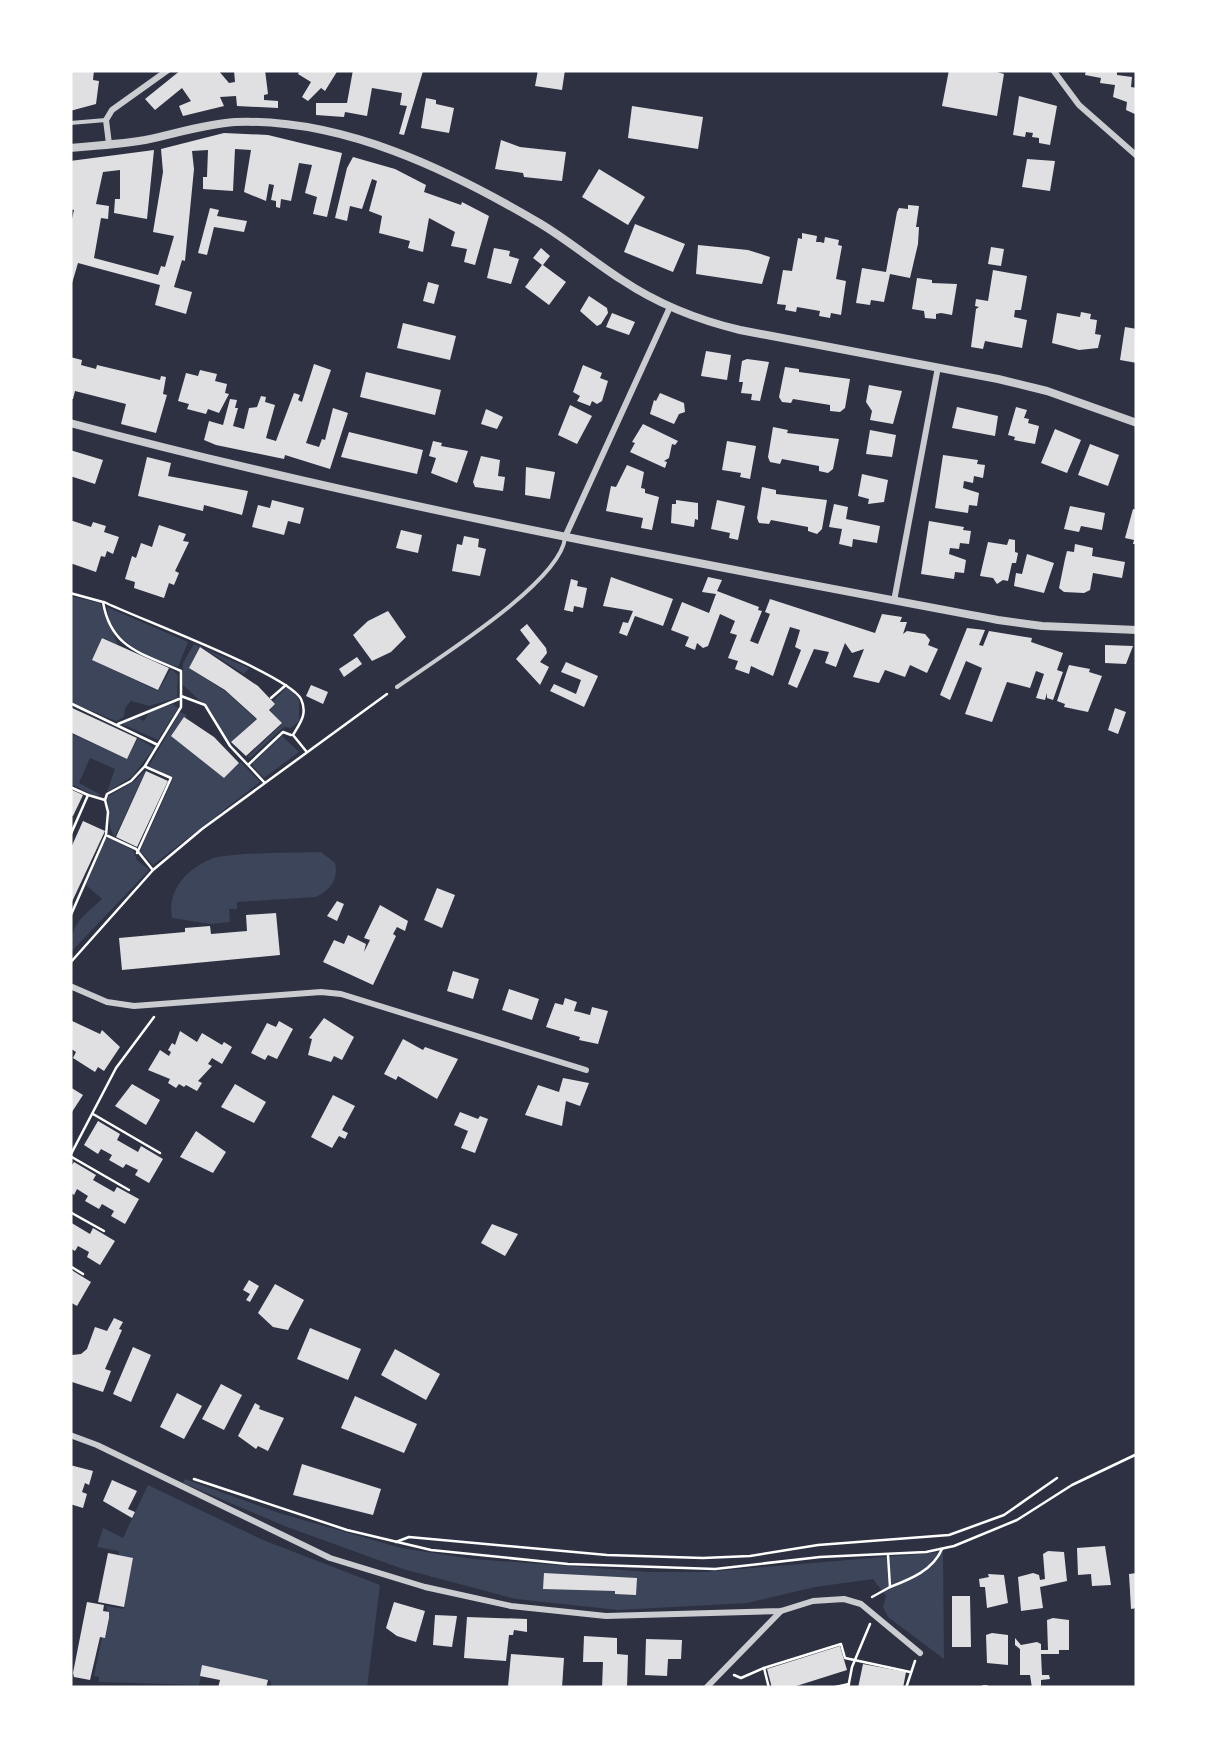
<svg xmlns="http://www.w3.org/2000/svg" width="1207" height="1758" viewBox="0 0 1207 1758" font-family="'DM Sans',sans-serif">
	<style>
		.green { fill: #3c4559 }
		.building { fill: #e0e0e3 }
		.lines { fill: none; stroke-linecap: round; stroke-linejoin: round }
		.path { stroke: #fff; stroke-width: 2.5 }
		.service { stroke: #caccd0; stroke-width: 4 }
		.minor { stroke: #caccd0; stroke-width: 6 }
		.tertiary { stroke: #caccd0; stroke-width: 8 }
	</style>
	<rect width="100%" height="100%" fill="#2d3142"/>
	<g class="green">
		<polygon points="70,596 100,603 118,645 102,637 92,660 158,691 171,669 178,675 177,698 149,706 131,701 125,708 124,717 116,721 70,702"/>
		<path d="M107 607 188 642 178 667C147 657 110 642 107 607Z"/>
		<polygon points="194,644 249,668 244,674 200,646 189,668 225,691 256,719 230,743 210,710 183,685 183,663"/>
		<polygon points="286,688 290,688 299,700 299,721 291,728 284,727 250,758 247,757 282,724 270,710 275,704 273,701"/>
		<polygon points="173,704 178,708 158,740 122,724 138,718 144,721 150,711"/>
		<polygon points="180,712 187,715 172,735 224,778 241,762 260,782 153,865 140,851 173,779 149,766"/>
		<polygon points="70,733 127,759 138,738 154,748 132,777 107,792 115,769 90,758 79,783 101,795 96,796 70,784"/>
		<polygon points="282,736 299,752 264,778 253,767 253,763"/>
		<path d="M146 770 115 837C107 828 110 809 107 797L133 782Z"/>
		<path d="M109 838 133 850 137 860 149 870 70 953C70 923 83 917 102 899L86 885 105 839Z"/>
		<path d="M321 852 335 863C339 879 330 890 316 897L237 902V909H229L230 922 210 924 172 918C167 891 185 870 211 859 228 852 299 853 321 852Z"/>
		<polygon points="185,1479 279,1513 401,1548 473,1559 650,1572 704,1572 943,1552 944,1659 888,1617 883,1607 886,1596 873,1579 815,1587 747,1603 618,1610 516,1599 403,1569 287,1527 183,1483"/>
		<polygon points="148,1485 263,1540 380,1585 367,1688 272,1688 270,1680 203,1666 199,1685 99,1682 99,1677 94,1676 102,1637 106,1637 109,1619 106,1606 123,1609 133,1559 119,1555 119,1551 97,1547 103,1528 123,1538"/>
	</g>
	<g class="building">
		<polygon points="70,70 94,70 93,80 99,81 96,104 70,111"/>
		<polygon points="181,70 218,70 229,83 235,82 234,70 265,70 268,94 264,95 264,100 278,101 278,108 237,106 236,96 220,97 224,106 183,116 179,106 191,101 182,88 155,110 145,99"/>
		<polygon points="300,70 338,70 325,91 321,88 308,101 302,97 311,82 298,74"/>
		<polygon points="353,70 423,71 404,135 399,134 407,106 400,105 402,93 372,88 367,116 345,112 344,117 316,115 316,103 347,103"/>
		<polygon points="538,70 565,70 562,90 535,86"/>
		<polygon points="949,70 990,70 1004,74 997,116 942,106"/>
		<polygon points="1086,70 1117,70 1117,75 1132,77 1131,87 1137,88 1137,115 1126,110 1127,102 1113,97 1115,85 1100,83 1101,78 1085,75"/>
		<polygon points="1019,96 1057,106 1050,145 1039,143 1039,138 1032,137 1033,133 1026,132 1025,137 1013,135"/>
		<polygon points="426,98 436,100 436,104 454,108 449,133 421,128"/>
		<polygon points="632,106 703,117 698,149 628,138"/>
		<polygon points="224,133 268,135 342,153 327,217 313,214 317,197 305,193 312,165 299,163 291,201 281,199 280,208 276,207 276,201 271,200 274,185 269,184 266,201 244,192 251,150 235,149 233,191 203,189 203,177 207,177 208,150 192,151 194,169 185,261 182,260 174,287 192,292 186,314 155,305 160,285 78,263 70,290 70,228 74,210 70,209 70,161 154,150 147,219 114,213 115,199 120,199 120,170 103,172 96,204 109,206 108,219 101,218 94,258 158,275 161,266 165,267 174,236 153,232 163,172 161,149"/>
		<polygon points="501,140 520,147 566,152 562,181 524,177 523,173 495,169"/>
		<polygon points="353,157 395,169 426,185 424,192 461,205 462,202 489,216 475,265 464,262 467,249 451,246 455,232 429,218 423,252 408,248 410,241 379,233 382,216 369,211 377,181 372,179 362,209 350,206 347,221 335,218 347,168"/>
		<polygon points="1027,159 1055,161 1050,191 1022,187"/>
		<polygon points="599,169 645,197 628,225 582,197"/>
		<polygon points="908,205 919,206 916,227 919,227 918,244 910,278 890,274 884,302 871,300 870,305 856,303 862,268 886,272 897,212 899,208 908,209"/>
		<polygon points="210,208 219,210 217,216 247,221 244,232 214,227 207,255 198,253"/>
		<polygon points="635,224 685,244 673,272 624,252"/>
		<polygon points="802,233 817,236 816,242 820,242 824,243 825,237 839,240 838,245 842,246 836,279 846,281 841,315 831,313 830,318 819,316 820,311 797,307 796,312 785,310 786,305 777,304 783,270 792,271 798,238 802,239"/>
		<polygon points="698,245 748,250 770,257 762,284 696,274"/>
		<polygon points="991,247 1004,249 1001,266 988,264"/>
		<polygon points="494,248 510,251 509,256 519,259 511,284 487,278"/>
		<polygon points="541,248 550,256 543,265 566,282 549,305 525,287 542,265 533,258"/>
		<polygon points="993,270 1027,276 1021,310 1015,310 1014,317 1027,320 1022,348 985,341 983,349 971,347 976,309 979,307 975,306 976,299 988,301"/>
		<polygon points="917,278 932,280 932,283 957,284 952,315 941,313 936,314 936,319 925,318 924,311 912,309"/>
		<polygon points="428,282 439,285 434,304 423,301"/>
		<polygon points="589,296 607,308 608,313 601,324 597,326 580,311"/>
		<polygon points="1081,312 1091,314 1090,319 1097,320 1095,334 1101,335 1098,348 1079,350 1052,343 1057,313 1080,317"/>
		<polygon points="612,313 635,322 629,335 606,327"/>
		<polygon points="403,323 456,336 450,360 397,348"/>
		<polygon points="1125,327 1137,329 1137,363 1120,360"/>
		<polygon points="706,351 731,355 727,380 701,376"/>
		<polygon points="70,357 82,360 81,365 96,369 97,365 160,380 161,376 166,377 163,394 167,395 156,433 121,424 126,404 75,391 73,399 70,399"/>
		<polygon points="747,359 769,362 760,401 751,400 752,394 741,393 743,382 739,382 742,361"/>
		<polygon points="314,364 331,370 306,443 319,447 322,439 325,440 333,408 348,413 330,469 285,455 284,459 216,445 204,440 209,421 223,425 230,399 237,400 235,408 238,408 233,426 244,429 249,408 257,407 261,396 266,397 265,402 275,405 266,438 276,441 294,393 300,395 298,400 302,402"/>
		<polygon points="583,365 602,373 600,378 608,381 602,401 597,404 592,401 590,406 577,401 580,396 573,392"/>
		<polygon points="785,367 799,369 799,372 850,379 845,408 840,412 830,411 830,405 793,399 791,403 782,402 779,397"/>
		<polygon points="200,370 217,374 215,381 227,384 225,393 229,394 219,413 208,409 206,414 187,409 189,404 178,401 186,373 198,376"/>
		<polygon points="366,372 441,390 435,415 360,397"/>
		<polygon points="869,385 902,391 893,424 870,420 872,411 866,402"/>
		<polygon points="660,393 684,403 685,412 679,414 674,424 650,414 654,400 656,401"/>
		<polygon points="570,405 592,416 577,444 558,435"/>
		<polygon points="957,407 998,416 995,436 952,428"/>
		<polygon points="1016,407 1027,410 1024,418 1029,419 1028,423 1039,426 1035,444 1014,440 1015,437 1008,435"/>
		<polygon points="486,409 503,417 497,429 481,424"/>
		<polygon points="643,424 678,441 675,445 672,444 669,458 664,461 667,462 665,468 630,452 635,443 632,442"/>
		<polygon points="773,427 788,430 787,433 839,439 833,469 828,473 819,471 819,466 782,459 780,464 770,462 768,457"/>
		<polygon points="1055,429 1081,440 1067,473 1041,463"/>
		<polygon points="870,430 896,435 892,457 866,454"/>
		<polygon points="349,432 423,450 417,474 341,457"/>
		<polygon points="433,441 442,443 441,446 468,451 457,483 431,473 436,458 429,456"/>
		<polygon points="727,441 756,446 750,479 740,477 741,473 722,470"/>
		<polygon points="1090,444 1119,455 1108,486 1078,475"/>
		<polygon points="70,450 103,460 95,484 70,476"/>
		<polygon points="943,455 978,460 977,464 985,465 983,478 974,476 973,483 964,481 963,488 979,493 977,506 969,505 968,513 935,508"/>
		<polygon points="481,456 500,460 498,476 505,477 503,491 475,487 473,482"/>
		<polygon points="147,457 171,463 168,476 248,491 242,515 204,505 203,511 138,496"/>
		<polygon points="627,465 644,472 641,488 645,489 645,493 659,497 652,530 641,528 643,518 606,511 611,486 616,487"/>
		<polygon points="526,467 555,472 550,499 525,495"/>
		<polygon points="862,474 888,480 884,502 868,504 869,499 858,496"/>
		<polygon points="762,487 776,490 776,494 827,500 822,529 817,534 808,531 808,527 771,520 769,524 759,523 757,518"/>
		<polygon points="272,500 304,508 300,524 288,521 284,535 252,527 258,505 270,508"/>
		<polygon points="676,500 698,503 698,520 695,519 694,527 671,523 672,504 676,504"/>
		<polygon points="717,500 745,506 738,540 729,538 730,533 711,529"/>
		<polygon points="834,504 848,507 846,519 880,526 877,543 853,539 852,547 839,544 842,529 829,527"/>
		<polygon points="1070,506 1105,513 1102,530 1081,526 1079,532 1064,529"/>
		<polygon points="1133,509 1137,510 1137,544 1133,544 1134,540 1125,538"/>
		<polygon points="70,520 91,527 93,522 106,526 104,532 119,537 113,554 107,551 105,557 101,556 96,572 70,563"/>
		<polygon points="929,521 964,527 963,530 971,531 969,544 960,543 959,549 950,548 949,554 966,560 964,573 955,572 954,579 921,574"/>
		<polygon points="159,525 186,534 183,541 189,542 175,571 179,573 174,585 169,583 164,598 134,588 135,582 125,579 132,556 136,558 141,543 152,547"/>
		<polygon points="401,530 422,535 418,553 396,548"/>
		<polygon points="464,536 479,539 478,547 486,549 480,576 452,571 457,544 462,545"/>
		<polygon points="1009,539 1015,540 1015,552 1018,553 1016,563 1012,563 1008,581 1003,580 997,584 993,578 980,576 988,542 1007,545"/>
		<polygon points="1075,544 1093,548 1092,556 1125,562 1122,578 1093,573 1090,590 1084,593 1064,592 1059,588 1065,559 1067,551 1074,552"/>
		<polygon points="1027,554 1054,563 1044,593 1014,586 1016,573 1022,574"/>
		<polygon points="611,577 673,599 663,626 635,616 627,636 619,633 623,622 628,623 633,611 603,606"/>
		<polygon points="708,577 722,580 717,591 759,607 758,610 762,611 750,641 758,644 770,614 765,612 770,599 875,633 882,614 902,617 900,622 907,622 903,634 907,631 925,634 930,640 928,645 938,649 927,673 910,665 905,677 885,670 879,683 853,677 864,649 852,653 845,643 836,667 825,663 829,652 814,649 797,688 788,684 801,650 795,647 800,630 790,627 773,676 751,666 749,674 735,669 738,661 728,658 737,635 730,633 735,621 720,614 708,646 703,648 697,643 695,650 685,646 689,637 671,630 682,602 709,613 716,594 702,592"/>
		<polygon points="571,579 578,581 577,586 587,588 583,608 574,606 573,612 564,610"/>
		<polygon points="388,611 406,637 391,652 372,661 353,635 368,621"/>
		<polygon points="527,624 546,648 547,653 540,662 549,667 540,685 516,659 530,643 520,630"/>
		<polygon points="967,628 985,630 979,645 983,646 989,631 1032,638 1031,642 1063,653 1057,670 1063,672 1053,700 1047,698 1047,693 1045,700 1036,698 1044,674 1036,671 1030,688 1007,682 992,722 965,714 982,668 966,661 950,700 940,695"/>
		<polygon points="102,638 169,668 158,690 92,660"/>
		<polygon points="1105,645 1133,646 1126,664 1105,663"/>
		<polygon points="200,647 258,686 275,704 269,710 282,723 246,756 231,742 257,719 225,690 189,668"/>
		<polygon points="357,657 362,664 344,677 339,669"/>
		<polygon points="566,662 598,676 584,707 550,691 554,684 576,694 581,680 561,672"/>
		<polygon points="1069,665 1090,669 1089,672 1102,676 1088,712 1064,707 1065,704 1057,701"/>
		<polygon points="311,685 328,692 323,704 306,696"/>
		<polygon points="70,707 137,738 127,759 70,732"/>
		<polygon points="1115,708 1126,712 1118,734 1108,730"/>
		<polygon points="184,717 214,737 239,763 224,778 171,736"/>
		<polygon points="146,771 168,781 137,847 116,837"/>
		<polygon points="70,789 83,795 73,816 70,815"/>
		<polygon points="83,821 105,831 70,906 70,850"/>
		<polygon points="437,888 455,895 442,928 424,920"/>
		<polygon points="337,901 344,904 337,921 327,916"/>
		<polygon points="380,905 408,921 405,931 397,927 393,934 396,936 373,985 323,962 334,940 344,944 348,935 366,944 364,952 370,940 364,938"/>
		<polygon points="276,913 280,955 122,970 119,938 185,932 185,928 210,926 211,934 247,931 246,915"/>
		<polygon points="453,971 479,979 473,999 447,991"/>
		<polygon points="509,989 539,999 532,1020 502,1010"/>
		<polygon points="565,998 577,1002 574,1011 579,1012 590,1015 592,1007 608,1011 598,1044 579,1040 580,1037 546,1027 555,1003 563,1005"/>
		<polygon points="324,1018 354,1037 342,1060 334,1056 331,1062 308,1055 312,1039 309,1038"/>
		<polygon points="70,1020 100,1034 102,1030 120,1047 104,1071 98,1067 95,1072 73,1058 76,1052 70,1048"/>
		<polygon points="279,1021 293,1029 277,1059 268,1055 265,1060 251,1053 267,1023 276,1027"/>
		<polygon points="180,1031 197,1042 202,1033 222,1045 224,1042 232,1047 222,1064 212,1058 208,1064 212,1066 198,1081 202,1083 197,1091 186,1085 184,1087 179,1084 176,1088 168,1083 170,1079 148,1070 160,1050 169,1056 171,1052 168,1050 172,1043 175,1045"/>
		<polygon points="403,1039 423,1050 425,1047 458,1059 437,1099 398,1076 396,1080 384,1074"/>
		<polygon points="563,1078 589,1083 580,1106 566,1101 562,1126 525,1115 538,1085 559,1092"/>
		<polygon points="132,1084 160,1100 146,1125 115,1106"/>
		<polygon points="235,1084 266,1102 254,1123 221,1107"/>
		<polygon points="70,1087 83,1095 70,1115"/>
		<polygon points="333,1095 355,1106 342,1130 348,1133 345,1139 339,1136 332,1148 311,1137"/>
		<polygon points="460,1112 478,1119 480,1116 488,1119 475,1153 461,1148 468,1131 454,1125"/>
		<polygon points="98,1121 120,1134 117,1140 138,1152 141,1146 163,1159 149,1183 135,1175 138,1170 126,1164 123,1168 109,1160 112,1155 101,1149 98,1154 84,1145"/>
		<polygon points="196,1131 226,1152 213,1173 180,1157"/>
		<polygon points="74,1162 96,1175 93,1180 114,1192 117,1187 139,1199 125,1224 111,1216 114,1211 102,1204 99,1209 85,1201 88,1196 77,1189 74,1195 70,1192 70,1168"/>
		<polygon points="70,1222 90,1234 93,1228 115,1241 100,1265 87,1257 89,1252 78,1246 75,1251 70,1248"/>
		<polygon points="492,1224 518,1234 505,1256 481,1243"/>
		<polygon points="70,1269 91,1282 77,1306 70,1302"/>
		<polygon points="249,1280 259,1286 250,1302 246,1300 250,1294 243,1290"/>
		<polygon points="275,1284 304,1300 288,1330 273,1327 258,1313"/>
		<polygon points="114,1318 123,1322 119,1329 122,1330 105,1369 111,1371 103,1392 72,1382 72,1355 81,1354 87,1349 95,1327 107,1331"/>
		<polygon points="310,1328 361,1349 348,1380 297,1359"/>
		<polygon points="133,1347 151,1355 131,1402 113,1394"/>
		<polygon points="395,1349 440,1374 426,1400 381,1375"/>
		<polygon points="221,1384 242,1395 224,1430 202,1419"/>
		<polygon points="177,1393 202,1406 184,1439 160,1427"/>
		<polygon points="355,1396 417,1424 404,1453 341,1428"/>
		<polygon points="255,1403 260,1406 259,1409 284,1418 268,1451 258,1446 256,1449 238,1436"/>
		<polygon points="302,1464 381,1489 373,1515 293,1495"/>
		<polygon points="70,1465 93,1471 89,1485 85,1483 82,1492 87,1494 83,1508 70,1504"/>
		<polygon points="112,1480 137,1491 128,1509 135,1512 132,1518 103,1501"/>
		<polygon points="1105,1546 1111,1585 1092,1586 1091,1574 1078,1575 1077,1548"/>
		<polygon points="1048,1551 1064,1552 1067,1581 1040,1587 1043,1608 1021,1611 1018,1577 1033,1573 1039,1575 1040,1580 1045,1579 1043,1554"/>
		<polygon points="108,1553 133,1558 124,1607 98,1602"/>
		<polygon points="544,1573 637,1578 636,1595 615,1594 615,1591 543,1589"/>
		<polygon points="1137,1573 1137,1608 1131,1609 1129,1574"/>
		<polygon points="988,1574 1004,1575 1008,1603 987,1608 985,1587 980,1587 979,1579 989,1577"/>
		<polygon points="952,1596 970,1596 971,1647 952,1647"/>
		<polygon points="87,1602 104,1605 103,1611 109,1612 109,1618 105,1638 100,1637 90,1680 74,1677 73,1673"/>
		<polygon points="394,1602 425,1611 416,1642 397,1636 386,1628"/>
		<polygon points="435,1615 457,1616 452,1647 433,1645"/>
		<polygon points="467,1617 527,1619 527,1632 514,1630 513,1635 509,1635 506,1661 464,1658"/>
		<polygon points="1053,1618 1069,1620 1069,1650 1059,1650 1059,1654 1041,1654 1042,1675 1049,1675 1050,1679 1041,1680 1041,1688 1032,1688 1030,1675 1020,1675 1020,1649 1015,1645 1015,1638 1021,1645 1037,1642 1041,1644 1041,1650 1048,1650 1047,1620"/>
		<polygon points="992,1633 1008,1635 1008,1665 987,1663 986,1635"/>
		<polygon points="584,1636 617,1638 617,1654 628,1655 627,1688 602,1688 603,1662 583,1662"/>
		<polygon points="646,1639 682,1640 681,1659 668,1659 667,1676 645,1675"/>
		<polygon points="840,1646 847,1670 790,1688 772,1688 767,1669"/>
		<polygon points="511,1654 564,1658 562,1688 511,1688 508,1686"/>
		<polygon points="863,1664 906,1672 903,1688 858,1688"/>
		<polygon points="202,1665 268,1680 266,1688 218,1688 220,1680 200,1676"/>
	</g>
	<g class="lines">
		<g class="path">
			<path d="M70 593 103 602C111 649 142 653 181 671V707L145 766 131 781 107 794 105 800"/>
			<path d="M104 602C139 619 288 674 301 699 308 714 300 723 293 735L306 751"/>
			<polyline points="181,696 205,705 230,746 248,765 283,732 291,735"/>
			<polyline points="271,698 286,685"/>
			<polyline points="70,703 158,745"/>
			<polyline points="118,724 179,699"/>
			<polyline points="249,766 264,782"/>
			<polyline points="70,787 88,795 70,836"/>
			<polyline points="108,836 136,849 152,869"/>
			<polyline points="137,853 171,778 146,767"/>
			<polyline points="70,917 106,835 108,812 105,800 88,795"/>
			<polyline points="70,963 153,870 202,829 387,694"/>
			<polyline points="93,1114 160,1153"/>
			<polyline points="70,1156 116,1068 154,1017"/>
			<polyline points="70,1156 129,1190"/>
			<polyline points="70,1212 104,1231"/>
			<polyline points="70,1266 83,1274"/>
			<polyline points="194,1479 347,1530 431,1550 568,1564 715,1569 820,1557 926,1552 954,1546 1017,1520 1072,1485 1137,1454"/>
			<polyline points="396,1542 409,1537 607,1555 703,1558 750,1556 818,1545 949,1535 1004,1515 1057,1478"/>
			<path d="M890 1587C911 1579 933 1570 942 1549"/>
			<polyline points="872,1597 890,1587 888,1555"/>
			<polyline points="764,1668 841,1644 845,1658 910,1672"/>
			<polyline points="734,1675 741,1678 764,1668 769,1688"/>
			<polyline points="831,1688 849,1684"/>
			<polyline points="848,1688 852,1667 870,1624"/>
			<polyline points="906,1688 915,1661"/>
		</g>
		<g class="service">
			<polyline points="70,123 106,120"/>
			<path d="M397 687C435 660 560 583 565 538"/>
		</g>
		<g class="minor">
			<polyline points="1053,70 1079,105 1137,156"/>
			<polyline points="109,144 106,120 112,110 168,70"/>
			<polyline points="565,537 670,307"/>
			<polyline points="894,601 938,367"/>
			<polyline points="70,986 107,1002 134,1006 321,992 341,994 586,1070"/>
			<polyline points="70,1435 97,1445 330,1558 425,1587 511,1606 606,1616 781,1611 813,1601 844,1599 861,1604 920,1653"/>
			<polyline points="706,1688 781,1611"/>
			<polyline points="984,1688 986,1688"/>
		</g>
		<g class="tertiary">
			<path d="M70 148C95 146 121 144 145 140 175 134 204 124 235 122 343 118 450 170 541 224 569 241 594 262 622 280 658 304 698 320 740 330L998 379 1047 391 1137 423"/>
			<path d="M70 423C376 505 687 561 998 620L1042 626 1137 630"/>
		</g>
	</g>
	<rect width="1207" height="1758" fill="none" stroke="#ffffff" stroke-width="145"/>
</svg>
